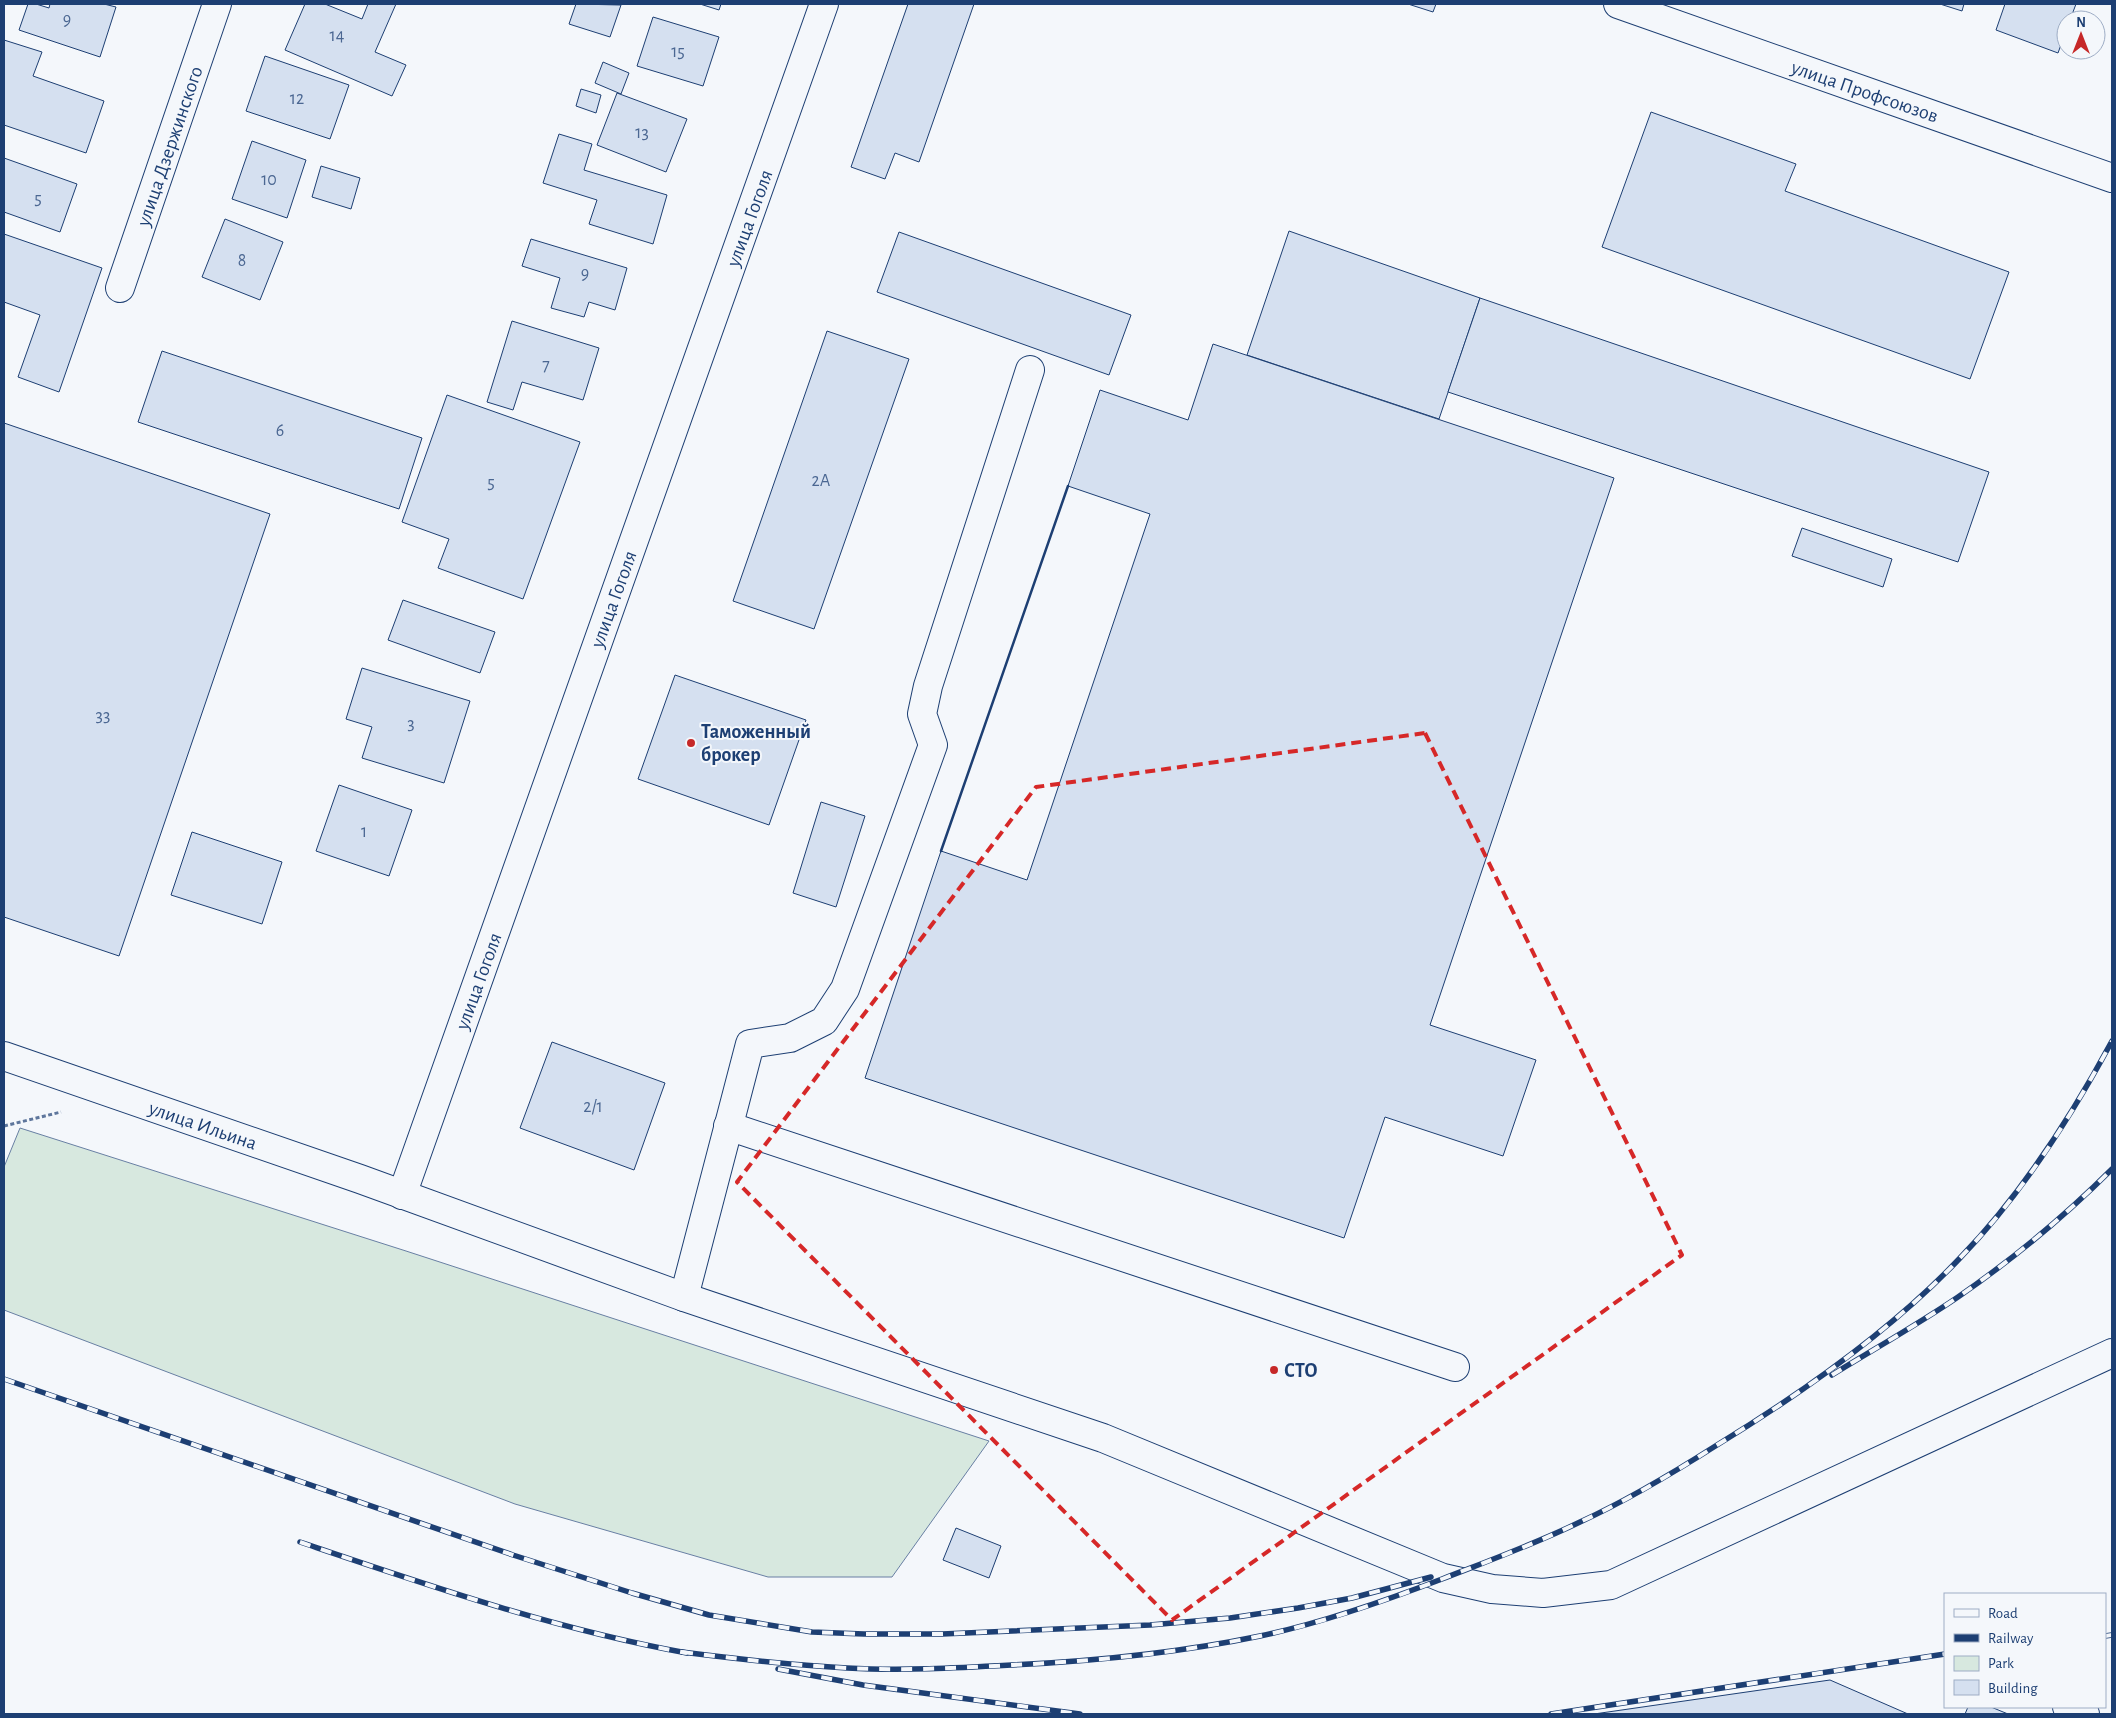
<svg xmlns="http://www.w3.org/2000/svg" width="2116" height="1718" viewBox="0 0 2116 1718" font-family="'Alegreya Sans',sans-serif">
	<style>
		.green { fill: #d7e8df; stroke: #687fa3 }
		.building { fill: #d5e0f0; stroke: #1d3f73 }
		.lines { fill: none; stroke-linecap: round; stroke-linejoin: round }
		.minor-casing { stroke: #1d3f73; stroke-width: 30 }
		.path { stroke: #5e769c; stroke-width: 3; stroke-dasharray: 4 2.5; stroke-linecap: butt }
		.minor { stroke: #f4f7fb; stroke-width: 28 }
		.rail-casing { stroke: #1d3f73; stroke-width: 5.5 }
		.rail { stroke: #f4f7fb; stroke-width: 4; stroke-dasharray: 11; stroke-linecap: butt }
		.wall { stroke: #1d3f73; stroke-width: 2.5 }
		.marked { fill: none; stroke: #d62828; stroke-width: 4; stroke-dasharray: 10 6; stroke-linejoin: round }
		.poi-dot { fill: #c62828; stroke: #f4f7fb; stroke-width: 2 }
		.labels { text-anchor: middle; stroke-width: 4; stroke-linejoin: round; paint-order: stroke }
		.number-label { font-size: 18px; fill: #4b6792 }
		.street-label { font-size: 20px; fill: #1d3f73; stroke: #f4f7fb }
		.poi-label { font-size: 20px; font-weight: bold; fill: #1d3f73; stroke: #f4f7fb; text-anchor: start }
	</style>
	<rect width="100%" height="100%" fill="#f4f7fb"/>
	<polygon class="green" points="20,1128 406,1251 989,1441 892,1577 768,1577 515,1504 4,1310 4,1167"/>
	<g class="building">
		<polygon points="28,4 36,4 49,8 50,4 104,4 116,7 100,57 19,30"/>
		<polygon points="305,4 325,4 362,19 368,4 396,4 375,52 406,65 392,96 285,50"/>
		<polygon points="576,4 621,5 610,37 569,24"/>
		<polygon points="700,4 721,4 719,10"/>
		<polygon points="908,4 974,4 919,162 895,153 885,179 851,167"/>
		<polygon points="1408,4 1436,4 1433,12"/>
		<polygon points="1940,4 1964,4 1962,11"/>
		<polygon points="2005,4 2076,4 2070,20 2066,20 2066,31 2058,53 1996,30"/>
		<polygon points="653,17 719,37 703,86 637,66"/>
		<polygon points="4,40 42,52 33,76 104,101 86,153 4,125"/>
		<polygon points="265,56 349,85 330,139 246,111"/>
		<polygon points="603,62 629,73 621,94 595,83"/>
		<polygon points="581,89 601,95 596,113 576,106"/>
		<polygon points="617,93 687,119 666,172 597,145"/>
		<polygon points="1651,112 1796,164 1785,191 2009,272 1970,379 1602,247"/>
		<polygon points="559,134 592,144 584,170 667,195 653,244 589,224 597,200 543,183"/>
		<polygon points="252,141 306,160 287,218 232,199"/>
		<polygon points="4,158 77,184 60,232 4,212"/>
		<polygon points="321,166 360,178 351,209 312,197"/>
		<polygon points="225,219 283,242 260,300 202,277"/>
		<polygon points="1289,231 1480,298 1439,419 1247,355"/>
		<polygon points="899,232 1131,315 1109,375 877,292"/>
		<polygon points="4,234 102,268 59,392 18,377 40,315 4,302"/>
		<polygon points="531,239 627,268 615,310 589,302 584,317 551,308 560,278 522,266"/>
		<polygon points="1480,298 1989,472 1958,562 1448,392"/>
		<polygon points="512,321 599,348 583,400 522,382 513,410 487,402"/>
		<polygon points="827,331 909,359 814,629 733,601"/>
		<polygon points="1213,344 1614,478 1430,1025 1536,1060 1503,1156 1385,1117 1344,1238 865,1078 941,851 1027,880 1150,514 1068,486 1100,390 1188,420"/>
		<polygon points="162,351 422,438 399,509 138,422"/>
		<polygon points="447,395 580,442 523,599 438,568 449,539 402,522"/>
		<polygon points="4,423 270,514 119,956 4,917"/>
		<polygon points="1802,528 1892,559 1883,587 1792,556"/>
		<polygon points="403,600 495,632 480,673 388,640"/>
		<polygon points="362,668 470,701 444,783 362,758 372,727 346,719"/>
		<polygon points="675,675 806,720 769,825 638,779"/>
		<polygon points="339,785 412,810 389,876 316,851"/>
		<polygon points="821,802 865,816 836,907 793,893"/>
		<polygon points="192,832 282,862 262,924 171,895"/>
		<polygon points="552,1042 665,1083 634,1170 520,1128"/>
		<polygon points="956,1528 1001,1546 989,1578 943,1560"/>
		<polygon points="1830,1680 1908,1714 1594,1714"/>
		<polygon points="1968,1707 1991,1707 2008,1714 1965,1714"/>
	</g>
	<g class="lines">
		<defs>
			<g id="minor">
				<polyline points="1618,4 2112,178"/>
				<polyline points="120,288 217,4"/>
				<polyline points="4,1056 360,1179 684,1297 1103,1438 1443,1578 1492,1589 1543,1593 1611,1585 2112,1353"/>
				<polyline points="728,1126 1455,1367"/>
				<polyline points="402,1195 824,4"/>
				<polyline points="684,1297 750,1044 790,1038 824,1021 845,989 933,745 922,714 928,686 1030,370"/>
				<polyline points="2067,1707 2085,1714"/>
			</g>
		</defs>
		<use href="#minor" class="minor-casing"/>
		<polyline class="path" points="4,1126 61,1112"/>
		<use href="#minor" class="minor"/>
		<defs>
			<g id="rail">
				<path d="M1832 1375C1874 1349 1917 1325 1958 1297 2013 1259 2065 1216 2112 1169"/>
				<polyline points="4,1379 513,1555 632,1593 709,1615 812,1632 864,1634 942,1634 1150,1625 1230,1618 1298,1608 1352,1598 1431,1577"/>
				<path d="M300 1542C427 1585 554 1629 687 1653"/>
				<polyline points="2105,1636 2112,1635"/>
				<path d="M682 1652C737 1659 791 1665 847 1668 902 1671 957 1668 1013 1665 1096 1661 1178 1653 1260 1636 1322 1623 1382 1602 1442 1579 1488 1561 1535 1544 1580 1522 1628 1500 1673 1473 1717 1445 1802 1393 1892 1330 1960 1258 2022 1194 2070 1119 2112 1041"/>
				<polyline points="778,1669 863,1685 1080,1714"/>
				<polyline points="1551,1714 1945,1654"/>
			</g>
		</defs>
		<use href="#rail" class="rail-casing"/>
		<use href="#rail" class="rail"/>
		<polyline class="wall" points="941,851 1068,486"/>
	</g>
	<path class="marked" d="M1425 733 1682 1255 1172 1620 737 1182 1036 787Z"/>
	<g class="poi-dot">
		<circle cx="691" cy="743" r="5"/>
		<circle cx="1274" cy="1370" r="5"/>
	</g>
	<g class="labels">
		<g class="number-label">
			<text x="67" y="25">9</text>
			<text x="337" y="41">14</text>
			<text x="678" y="57">15</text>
			<text x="297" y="104">12</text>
			<text x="642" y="138">13</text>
			<text x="269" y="185">10</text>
			<text x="38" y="204">5</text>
			<text x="242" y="266">8</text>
			<text x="585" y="279">9</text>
			<text x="546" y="371">7</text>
			<text x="280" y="436">6</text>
			<text x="821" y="486">2А</text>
			<text x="491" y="488">5</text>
			<text x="103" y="721">33</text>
			<text x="411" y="729">3</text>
			<text x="364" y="837">1</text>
			<text x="593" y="1112">2/1</text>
		</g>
		<g class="street-label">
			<text transform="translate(1865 91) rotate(19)" y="7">улица Профсоюзов</text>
			<text transform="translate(169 146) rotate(-71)" y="7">улица Дзержинского</text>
			<text transform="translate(749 218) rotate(-70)" y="7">улица Гоголя</text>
			<text transform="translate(613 599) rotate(-70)" y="7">улица Гоголя</text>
			<text transform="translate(478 981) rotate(-70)" y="7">улица Гоголя</text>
			<text transform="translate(203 1125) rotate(19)" y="7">улица Ильина</text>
		</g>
		<g class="poi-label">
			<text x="701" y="738">Таможенный<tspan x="701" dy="23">брокер</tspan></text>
			<text x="1284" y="1377">СТО</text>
		</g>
	</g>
	<rect width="2116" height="1718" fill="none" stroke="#1d3f73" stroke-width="10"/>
	<rect x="1944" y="1593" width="162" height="115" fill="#f4f7fb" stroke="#9eadc5"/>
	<rect x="1954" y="1609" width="25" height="8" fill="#f4f7fb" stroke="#9eadc5"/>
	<text x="1988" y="1618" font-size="15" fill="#1d3f73">Road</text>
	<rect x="1954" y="1634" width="25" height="8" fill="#1d3f73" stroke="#9eadc5"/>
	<text x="1988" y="1643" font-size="15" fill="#1d3f73">Railway</text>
	<rect x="1954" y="1656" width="25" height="15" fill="#d7e8df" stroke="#9eadc5"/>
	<text x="1988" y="1668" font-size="15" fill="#1d3f73">Park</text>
	<rect x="1954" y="1680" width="25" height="15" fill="#d5e0f0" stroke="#9eadc5"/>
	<text x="1988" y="1693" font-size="15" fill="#1d3f73">Building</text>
	<g transform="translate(2081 35)"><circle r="24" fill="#f4f7fb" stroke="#9eadc5"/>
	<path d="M0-4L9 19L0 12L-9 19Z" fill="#c62828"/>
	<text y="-8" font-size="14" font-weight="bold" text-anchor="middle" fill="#1d3f73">N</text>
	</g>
</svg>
